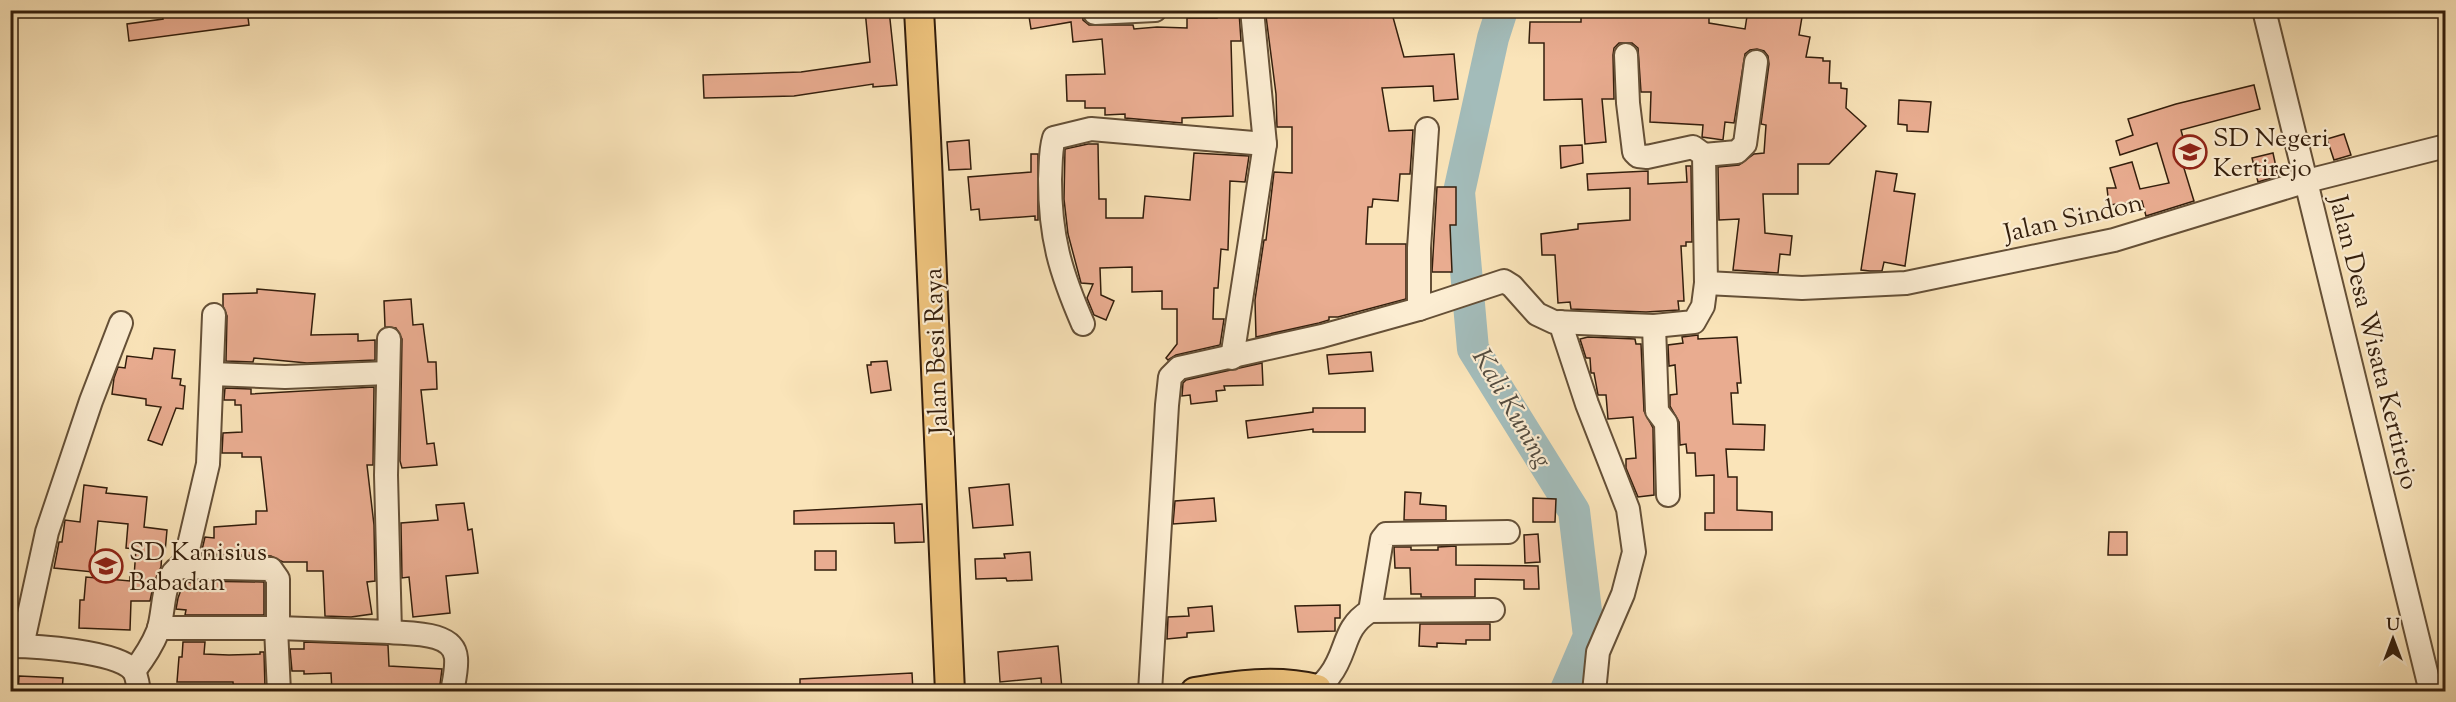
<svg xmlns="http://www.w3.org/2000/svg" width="2456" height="702" viewBox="0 0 2456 702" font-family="'Sorts Mill Goudy',serif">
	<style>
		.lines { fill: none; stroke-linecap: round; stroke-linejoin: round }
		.river { stroke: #a3bcba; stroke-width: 32 }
		.building { fill: #e9ac90; stroke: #331e0c; stroke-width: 1.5 }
		.minor-casing { stroke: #655037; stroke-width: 26 }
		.major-casing { stroke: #331e0c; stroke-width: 32 }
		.minor { stroke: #fcedd2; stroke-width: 22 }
		.major { stroke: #edc27c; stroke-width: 28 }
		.labels { text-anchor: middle; stroke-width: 4.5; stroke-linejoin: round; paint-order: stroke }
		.poi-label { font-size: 26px; fill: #331e0c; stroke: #fcedd2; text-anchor: start }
		.street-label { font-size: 26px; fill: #331e0c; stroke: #fcedd2 }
		.water-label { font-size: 27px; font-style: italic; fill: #554d40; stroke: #fcedd2 }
	</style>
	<rect width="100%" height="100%" fill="#fae4b9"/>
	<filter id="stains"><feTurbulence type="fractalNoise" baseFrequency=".00333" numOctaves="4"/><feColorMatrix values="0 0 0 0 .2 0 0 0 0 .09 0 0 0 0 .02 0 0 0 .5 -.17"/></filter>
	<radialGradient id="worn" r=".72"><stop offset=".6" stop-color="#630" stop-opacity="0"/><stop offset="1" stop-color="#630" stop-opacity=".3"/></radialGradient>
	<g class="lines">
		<polyline class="river" points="1502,10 1493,38 1459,192 1473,349 1574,511 1589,636 1565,692"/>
	</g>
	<g class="building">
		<polygon points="191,10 247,10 249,25 129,41 127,24 163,19 162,14"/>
		<polygon points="865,10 889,10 897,85 873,87 873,84 794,96 704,98 703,75 801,72 870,62"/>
		<polygon points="1028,10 1082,10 1083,20 1089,25 1133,25 1134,29 1157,27 1187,28 1187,18 1217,18 1217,15 1239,12 1241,41 1231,41 1233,116 1182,118 1182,123 1125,118 1125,114 1105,115 1105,108 1085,108 1085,101 1067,101 1066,75 1105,74 1102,39 1073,42 1071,22 1031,29"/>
		<polygon points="1298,10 1391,10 1404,57 1454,54 1458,99 1434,101 1433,86 1382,88 1389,131 1413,130 1410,174 1400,174 1398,201 1373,199 1372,207 1368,207 1366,244 1406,244 1406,299 1338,317 1329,317 1329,320 1319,323 1256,337 1255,300 1264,240 1266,240 1274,172 1292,173 1292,127 1277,127 1276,94 1266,16"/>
		<polygon points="1581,10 1685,13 1685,10 1709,10 1709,23 1745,29 1748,10 1781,10 1781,14 1802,17 1799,35 1810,37 1806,57 1823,58 1823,61 1830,61 1829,83 1841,83 1841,88 1847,89 1846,108 1866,126 1829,164 1798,164 1798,194 1763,194 1765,233 1792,236 1790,255 1780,254 1778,273 1733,270 1739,219 1719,220 1718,167 1739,165 1754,154 1764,153 1766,125 1761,124 1769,64 1768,56 1764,51 1757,49 1750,50 1745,54 1734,123 1725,122 1723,140 1702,137 1703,125 1650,122 1651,92 1641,92 1638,48 1632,43 1619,43 1614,48 1613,55 1614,99 1602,99 1606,142 1585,144 1582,99 1544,100 1544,43 1529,43 1530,22 1581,22"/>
		<polygon points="2254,85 2260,109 2181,130 2186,149 2179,152 2194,201 2146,216 2142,201 2109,205 2107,188 2116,188 2110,168 2132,162 2140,189 2169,183 2157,143 2120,155 2116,141 2133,135 2128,119 2176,104"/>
		<polygon points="1899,100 1931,102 1928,132 1907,131 1907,125 1898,124"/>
		<polygon points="2344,134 2351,155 2334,160 2327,139"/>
		<polygon points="969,140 971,169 949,170 947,142"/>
		<polygon points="1088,144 1098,144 1099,199 1106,199 1106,218 1143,218 1145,196 1190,200 1194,153 1249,156 1245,182 1230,181 1228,250 1221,249 1218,288 1214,288 1213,319 1224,319 1220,345 1176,355 1168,360 1166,358 1177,344 1177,309 1162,309 1162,291 1132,292 1132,267 1100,268 1101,295 1114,301 1106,320 1094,315 1087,298 1093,284 1081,283 1068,234 1064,199 1065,149"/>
		<polygon points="1582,145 1583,163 1561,168 1560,146"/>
		<polygon points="2273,153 2278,176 2258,182 2252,158"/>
		<polygon points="1031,154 1038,154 1038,220 1035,220 1035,216 980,220 979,209 971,210 968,177 1031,172"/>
		<polygon points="1686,166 1691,166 1692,242 1686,242 1686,246 1681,246 1684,301 1678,301 1679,310 1646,312 1571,309 1570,302 1558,303 1555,255 1542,255 1541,234 1578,229 1578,224 1630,220 1630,188 1588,190 1587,174 1648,171 1648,184 1687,182"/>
		<polygon points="1876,171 1897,174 1894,191 1915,194 1905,266 1884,262 1882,271 1870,271 1861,270"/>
		<polygon points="1437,187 1456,187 1456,225 1450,225 1452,272 1432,272"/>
		<polygon points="257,289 315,294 311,335 358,334 358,341 375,340 375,360 307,363 254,358 253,362 226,361 227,316 223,306 223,294 257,293"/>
		<polygon points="411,299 413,325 423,324 428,362 436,362 437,389 421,390 427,444 434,443 437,465 402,468 400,461 402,339 396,328 385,327 384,301"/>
		<polygon points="1698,335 1698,339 1737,337 1741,383 1737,383 1738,393 1731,393 1733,424 1765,425 1764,450 1726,449 1728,477 1737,477 1737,510 1772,512 1772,530 1705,530 1705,513 1714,513 1714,475 1696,476 1695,453 1687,453 1686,444 1680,445 1679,422 1670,406 1670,395 1677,394 1675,365 1669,366 1668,345 1683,343 1682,337"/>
		<polygon points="1588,337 1635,339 1636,344 1641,344 1644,411 1653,428 1654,495 1638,497 1626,468 1626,459 1636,458 1633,417 1608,419 1606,395 1598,395 1594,373 1591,373 1590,358 1586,358 1580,339"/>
		<polygon points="154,348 175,350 172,378 181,379 180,385 185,386 183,409 176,408 162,445 148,440 161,407 146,405 146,399 112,394 114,378 118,367 125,368 127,356 152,359"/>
		<polygon points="1371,352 1373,371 1329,374 1327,355"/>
		<polygon points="887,361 891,390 871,393 867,365 871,365 871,362"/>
		<polygon points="1262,363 1263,385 1224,386 1225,390 1216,391 1217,401 1191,404 1190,395 1182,396 1183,383 1186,380"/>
		<polygon points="374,387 373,465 367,465 374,525 375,581 367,582 372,614 351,617 325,616 323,571 307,571 307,562 283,562 271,556 201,554 205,537 214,538 214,527 256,524 256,511 267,511 261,457 242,457 242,453 222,453 223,433 242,432 241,405 235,405 235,400 224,400 225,388 251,389 251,394"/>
		<polygon points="1313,408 1365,408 1365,432 1313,432 1313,429 1248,438 1246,421 1313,412"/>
		<polygon points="1009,484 1013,525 973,528 969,488"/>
		<polygon points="84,485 107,488 106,493 147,497 144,527 167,530 165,552 162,552 161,567 154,582 150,601 131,601 130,630 79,628 80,600 84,600 86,577 130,581 130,577 134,577 136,549 126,548 128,524 98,521 93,572 54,568 59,542 62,542 65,520 80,522"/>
		<polygon points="1405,492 1421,493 1420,504 1446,506 1446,520 1404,520"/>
		<polygon points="1214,498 1216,521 1173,524 1175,501"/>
		<polygon points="1533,498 1556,499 1555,522 1533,522"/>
		<polygon points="464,503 468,530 472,529 478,573 446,576 450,613 413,617 409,577 402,578 401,523 438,520 436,505"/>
		<polygon points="922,504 924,542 895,543 894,523 794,524 794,511"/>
		<polygon points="2109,532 2127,532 2127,555 2108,555"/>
		<polygon points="1538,534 1540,562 1525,563 1524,535"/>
		<polygon points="1456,546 1456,565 1538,566 1539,589 1524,589 1524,580 1475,579 1475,597 1421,597 1421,594 1411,594 1410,568 1395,568 1394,547 1411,547 1411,550 1438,550 1438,547"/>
		<rect x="815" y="551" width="21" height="19"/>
		<polygon points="1030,552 1032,580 1007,581 1006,578 976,579 975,559 1005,558 1004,554"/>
		<polygon points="193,581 264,582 264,615 185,615 186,610 176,609 178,598 184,582 193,583"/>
		<polygon points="1340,605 1340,618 1335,618 1335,631 1298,632 1295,606"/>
		<polygon points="1212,606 1214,631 1187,633 1187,637 1167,639 1168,617 1189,616 1188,608"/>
		<polygon points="1420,624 1490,624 1490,640 1466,640 1466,644 1437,643 1437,647 1419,646"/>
		<polygon points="183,642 205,642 204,654 229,655 260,654 260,652 264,652 265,688 259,689 259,692 234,692 233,682 177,682 179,657 182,657"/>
		<polygon points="304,642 388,645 389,666 442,669 439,692 332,692 331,673 304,674 304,671 292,671 290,649 304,649"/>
		<polygon points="1058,646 1062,689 1042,691 1041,678 1000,682 998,652"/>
		<polygon points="912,673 913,692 800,692 800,679"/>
		<polygon points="19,676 63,678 62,692 18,692"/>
	</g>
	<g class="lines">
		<defs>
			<g id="minor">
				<polyline points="2264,10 2431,692"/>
				<polyline points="1095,13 1155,10"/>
				<polyline points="1704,155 1737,152 1745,144 1756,62"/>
				<polyline points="1706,283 1802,288 1906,283 2114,240 2307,181 2446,146"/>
				<polyline points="1419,309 1419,248 1427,129"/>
				<polyline points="1560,322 1587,404 1628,509 1634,552 1623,594 1598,652 1594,692"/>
				<path d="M1083 324C1060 271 1050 237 1050 179 1051 165 1050 151 1054 138L1091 129 1265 144"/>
				<polyline points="1654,326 1657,411 1666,423 1668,495"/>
				<polyline points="1232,358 1265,144 1252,10"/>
				<polyline points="212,374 285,377 388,373"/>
				<polyline points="180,567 186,558 208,464 214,315"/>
				<polyline points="1370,611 1382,539 1386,534 1508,532"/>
				<polyline points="159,628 278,628 390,632 386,475 389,339"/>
				<polyline points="276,628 279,692"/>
				<path d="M390 632C409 634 454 631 456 658 457 669 454 681 452 692"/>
				<path d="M10 646C36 646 116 651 133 670 137 675 138 685 139 692"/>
				<polyline points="22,646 47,532 91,401 121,323"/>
				<path d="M134 671C144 658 152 646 158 631 165 612 161 577 180 567L271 569 278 579V628"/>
				<path d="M1317 689C1321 685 1327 680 1330 675 1348 652 1342 628 1370 611L1493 610"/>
				<polyline points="1150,692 1167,405 1170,377 1179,368 1322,336 1419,309 1504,281 1512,286 1537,314 1554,322 1654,326 1694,322 1703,306 1706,283 1704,155 1693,147 1647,157 1638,156 1634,152 1628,103 1626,55"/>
			</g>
			<g id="major">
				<polyline points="919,10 926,138 950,692"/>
				<path d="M1195 692C1235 685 1276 679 1317 689L1318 692"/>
			</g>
		</defs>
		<use href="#minor" class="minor-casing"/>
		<use href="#major" class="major-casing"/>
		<use href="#minor" class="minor"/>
		<use href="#major" class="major"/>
	</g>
	<defs>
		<symbol id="school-ring" viewBox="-11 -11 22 22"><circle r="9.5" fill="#fcedd2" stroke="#8f2418" stroke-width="1.5"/><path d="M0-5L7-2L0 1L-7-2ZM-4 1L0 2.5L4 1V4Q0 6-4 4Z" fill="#8f2418"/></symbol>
	</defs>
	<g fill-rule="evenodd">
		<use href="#school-ring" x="2171" y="133" width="38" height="38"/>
		<use href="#school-ring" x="87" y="547" width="38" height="38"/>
	</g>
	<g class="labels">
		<g class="poi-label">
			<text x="2213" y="146">SD Negeri<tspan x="2213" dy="30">Kertirejo</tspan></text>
			<text x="129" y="560">SD Kanisius<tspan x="129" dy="30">Babadan</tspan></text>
		</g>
		<g class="street-label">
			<text transform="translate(2073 217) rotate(-13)" y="9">Jalan Sindon</text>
			<text transform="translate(2375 342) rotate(76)" y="9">Jalan Desa Wisata Kertirejo</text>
			<text transform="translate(935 351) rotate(-92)" y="9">Jalan Besi Raya</text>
		</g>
		<g class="water-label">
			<text transform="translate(1513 408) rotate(60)" y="9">Kali Kuning</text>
		</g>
	</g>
	<rect width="2456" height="702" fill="none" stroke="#fae4b9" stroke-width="36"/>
	<rect x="12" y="12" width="2432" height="678" fill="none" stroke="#331e0c" stroke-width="3"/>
	<rect x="18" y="18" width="2420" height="666" fill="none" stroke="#331e0c" stroke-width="1.5"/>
	<g transform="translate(2393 639)" stroke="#fcedd2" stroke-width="4.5" paint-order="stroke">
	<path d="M0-4.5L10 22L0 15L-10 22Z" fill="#331e0c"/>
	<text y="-9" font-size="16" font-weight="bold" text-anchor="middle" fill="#331e0c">U</text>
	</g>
	<rect width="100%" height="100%" filter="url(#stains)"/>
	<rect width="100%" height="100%" fill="url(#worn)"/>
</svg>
